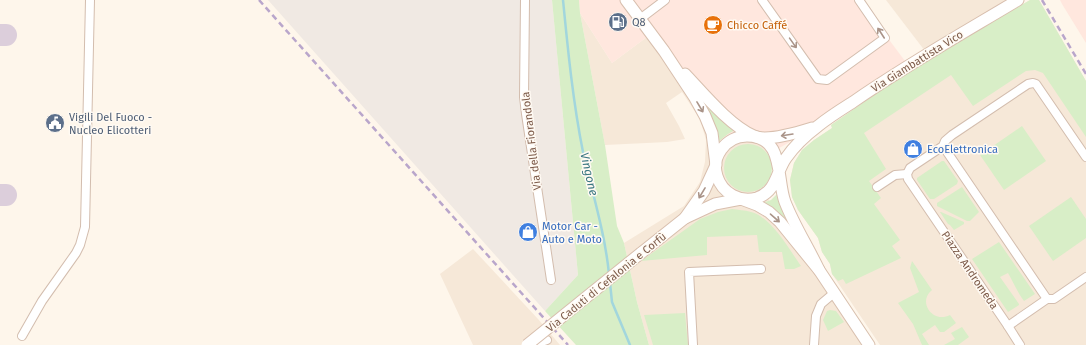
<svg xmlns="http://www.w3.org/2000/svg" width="1086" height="345" viewBox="0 0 1086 345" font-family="'Fira Sans',sans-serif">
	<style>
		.residential { fill: #f6e8d8 }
		.commercial { fill: #ffe7de }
		.industrial { fill: #f0e9e3 }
		.green { fill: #d8eec7 }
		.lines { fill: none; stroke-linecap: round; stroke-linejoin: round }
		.stream { stroke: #a2d6dd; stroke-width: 2.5 }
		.taxiway { stroke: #dccedb; stroke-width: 22 }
		.street-casing { stroke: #d3bdae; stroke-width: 10 }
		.secondary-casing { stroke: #d8bfae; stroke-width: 13 }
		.street { stroke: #fff; stroke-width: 8 }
		.secondary { stroke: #fff; stroke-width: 11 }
		.rail { stroke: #b9a6cb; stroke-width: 2.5; stroke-dasharray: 6 4; stroke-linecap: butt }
		.secondary-bridge-casing { stroke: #d8bfae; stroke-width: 13; stroke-linecap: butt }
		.secondary-bridge { stroke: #fff; stroke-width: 11 }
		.oneway { stroke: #aa9489 }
		.labels { text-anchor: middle; stroke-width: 3; stroke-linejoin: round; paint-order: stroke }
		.service-label { font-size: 11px; fill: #4e5e75; stroke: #fffaf3; text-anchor: start }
		.food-label { font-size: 11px; fill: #c56008; stroke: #fffaf3; text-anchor: start }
		.street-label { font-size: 11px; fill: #7d5b4a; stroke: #fffaf3 }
		.shop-label { font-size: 11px; fill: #366cbe; stroke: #fffaf3; text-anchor: start }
		.water-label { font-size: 12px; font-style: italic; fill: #3c7882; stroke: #fffaf3 }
	</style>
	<rect width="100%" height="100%" fill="#fef6eb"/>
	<g class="residential">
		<polygon points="886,0 1013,0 925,51"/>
		<polygon points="1030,0 1039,0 1086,81 1086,345 880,345 832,274 830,264 822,252 818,238 798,210 792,197 790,180 794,163 802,150 814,140 832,128 831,125 903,75"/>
		<polygon points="580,13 612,63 651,34 747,136 774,151 746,168 819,270 870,345 649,345 637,302 624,243 684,206 700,182 705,162 706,140 700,119 682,92 666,103 679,126 685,139 667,142 605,145"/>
		<polygon points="473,249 538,319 560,345 473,345 440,274"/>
	</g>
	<g class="commercial">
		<polygon points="579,0 862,0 860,1 908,65 818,126 774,151 761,139 727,143 664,51 651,34 612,63 580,13"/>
		<polygon points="1060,0 1086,0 1086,43 1062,4"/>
	</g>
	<polygon class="industrial" points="268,0 552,0 578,275 545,311"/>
	<g class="green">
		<polygon points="552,0 579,0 580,13 605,145 617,226 624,243 637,302 649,345 576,345 545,311 578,275"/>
		<polygon points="1030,0 1039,0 1086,81 1086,137 1043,73 1035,70 1026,71 973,106 951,75 864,133 886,169 869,181 881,198 874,204 900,240 892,246 901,258 846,284 843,279 838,281 832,274 830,264 822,252 818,238 798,210 792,197 790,180 794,163 802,150 814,140 832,128 831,125 903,75"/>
		<polygon points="700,96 737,129 728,134 719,141"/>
		<polygon points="1022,126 1046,161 1004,190 980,155"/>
		<circle cx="748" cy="168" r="24"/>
		<polygon points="942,161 944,161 958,181 957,184 934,199 930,199 917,180 917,178"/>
		<polygon points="962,187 979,212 970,221 967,221 937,206 937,203"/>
		<path d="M779 192 795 231C785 218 778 209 763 203L771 200Z"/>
		<polygon points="1071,197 1086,219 1086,238 1053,261 1029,226"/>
		<path d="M732 209C738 210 745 210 751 212 771 217 789 249 801 266L794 269H785L782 252H759L757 235 707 237V255L641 261 700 219 718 212Z"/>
		<polygon points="940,212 941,212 964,222 964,224 954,230 950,225 948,224"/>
		<path d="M999 242 1035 294 1024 301C1017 292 1014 283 1008 273L1000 277 1019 304V305L1008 312 972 259Z"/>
		<path d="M912 261 932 290C917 302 933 324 950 315L956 323 944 332H940L935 325 922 334 929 345H922L913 324 898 303 919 292 910 268Z"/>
		<polygon points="830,310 836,311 844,322 828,331 823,320 827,311"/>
		<polygon points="685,313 688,345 653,345 644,315"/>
		<polygon points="962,327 969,337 958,345 944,345 955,339 951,333"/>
	</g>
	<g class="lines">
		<g class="stream">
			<path d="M563 0C568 51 573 102 583 152 592 192 605 233 609 274"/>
			<polyline points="610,283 612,302 630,345"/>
		</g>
		<g class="taxiway">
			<polyline points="0,35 6,35"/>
			<polyline points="0,195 6,195"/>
		</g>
		<defs>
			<g id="street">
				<polyline points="525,0 524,97 526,114 551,280"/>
				<polyline points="762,0 818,79 827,80 885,38 859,0"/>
				<polyline points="640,19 665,0"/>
				<polyline points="943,146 1047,299 1008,326 908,179 907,174 910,168 943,146 945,141 952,135 1028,84 1033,83 1036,84 1086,157"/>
				<polyline points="877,187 895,175 907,174"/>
				<polyline points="1047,299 1054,299 1086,277"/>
				<polyline points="1008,326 1020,345"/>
				<polyline points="22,336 42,301 76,253 80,245 85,227 90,0"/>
				<polyline points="533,345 547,340"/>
				<polyline points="693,345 689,272 761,269"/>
				<polyline points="814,345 816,316 821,304 834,293"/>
			</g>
			<g id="secondary">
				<polyline points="626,0 664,51 695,98 705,116 712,133 716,165 704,191 685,218"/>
				<path d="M685 74C703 93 730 126 754 136 767 142 799 132 812 128"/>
				<polyline points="641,253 685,218 715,204 741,199 757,205 769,212 780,222 819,270 869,345"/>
				<path d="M819 270C808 247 794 225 785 202 776 178 785 136 747 136 737 136 727 141 721 150 716 157 714 167 717 176 722 193 740 203 757 198 777 191 776 172 786 158 795 145 806 135 818 126 829 117 842 109 853 102 906 65 963 33 1018 0"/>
			</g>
		</defs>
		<use href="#street" class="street-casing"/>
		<use href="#secondary" class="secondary-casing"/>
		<use href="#street" class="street"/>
		<use href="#secondary" class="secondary"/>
		<g class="rail">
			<polyline points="259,0 568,345"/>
			<polyline points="1042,0 1086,74"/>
		</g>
		<defs>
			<polyline id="secondary-bridge" points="527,345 641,253"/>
		</defs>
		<use href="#secondary-bridge" class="secondary-bridge-casing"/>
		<use href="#secondary-bridge" class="secondary-bridge"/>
	</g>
	<defs><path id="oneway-shaft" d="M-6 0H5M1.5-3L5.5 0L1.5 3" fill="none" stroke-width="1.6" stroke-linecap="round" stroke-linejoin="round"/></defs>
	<g class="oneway">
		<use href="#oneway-shaft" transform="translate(881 33) rotate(-123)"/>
		<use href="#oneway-shaft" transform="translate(793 43) rotate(55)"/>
		<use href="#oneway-shaft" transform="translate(700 107) rotate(59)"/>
		<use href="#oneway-shaft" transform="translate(787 135) rotate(171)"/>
		<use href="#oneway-shaft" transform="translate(702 193) rotate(121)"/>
		<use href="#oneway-shaft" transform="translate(775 218) rotate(41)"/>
	</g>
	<defs>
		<symbol id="fuel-disc" viewBox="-11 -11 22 22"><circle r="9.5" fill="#5c6f8a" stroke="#fffaf3"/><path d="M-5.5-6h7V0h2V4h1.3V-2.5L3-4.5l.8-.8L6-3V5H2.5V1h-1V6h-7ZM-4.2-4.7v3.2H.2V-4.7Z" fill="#fff"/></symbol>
		<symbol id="cafe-disc" viewBox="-11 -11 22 22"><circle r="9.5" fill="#e8710a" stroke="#fffaf3"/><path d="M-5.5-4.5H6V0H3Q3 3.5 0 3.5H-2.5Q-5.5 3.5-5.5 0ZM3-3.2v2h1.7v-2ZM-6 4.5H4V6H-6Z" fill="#fff"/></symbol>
		<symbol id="civic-disc" viewBox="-11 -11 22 22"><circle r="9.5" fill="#5c6f8a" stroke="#fffaf3"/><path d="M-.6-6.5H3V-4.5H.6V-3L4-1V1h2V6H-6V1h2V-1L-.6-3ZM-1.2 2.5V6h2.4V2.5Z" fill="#fff"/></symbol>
		<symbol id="shop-disc" viewBox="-11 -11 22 22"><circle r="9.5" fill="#3f7fe0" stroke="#fffaf3"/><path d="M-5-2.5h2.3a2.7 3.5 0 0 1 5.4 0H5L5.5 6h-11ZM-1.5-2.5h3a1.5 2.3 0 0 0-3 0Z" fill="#fff"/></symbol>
	</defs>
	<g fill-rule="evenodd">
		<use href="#fuel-disc" x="607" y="11" width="22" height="22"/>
		<use href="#cafe-disc" x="702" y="14" width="22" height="22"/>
		<use href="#civic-disc" x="44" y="112" width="22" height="22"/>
		<use href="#shop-disc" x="902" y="138" width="22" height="22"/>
		<use href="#shop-disc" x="517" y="221" width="22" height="22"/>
	</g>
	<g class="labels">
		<g class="service-label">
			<text x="632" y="26">Q8</text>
			<text x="69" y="121">Vigili Del Fuoco -<tspan x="69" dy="13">Nucleo Elicotteri</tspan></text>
		</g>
		<g class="food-label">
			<text x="727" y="29">Chicco Caffé</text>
		</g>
		<g class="street-label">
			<text transform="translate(917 61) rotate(-32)" y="4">Via Giambattista Vico</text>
			<text transform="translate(531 141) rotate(-97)" y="4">Via della Fiorandola</text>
			<text transform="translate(970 270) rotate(56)" y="4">Piazza Andromeda</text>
			<text transform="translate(606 282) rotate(-39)" y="4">Via Caduti di Cefalonia e Corfù</text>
		</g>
		<g class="shop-label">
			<text x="927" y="153">EcoElettronica</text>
			<text x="542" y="230">Motor Car -<tspan x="542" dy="13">Auto e Moto</tspan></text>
		</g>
		<g class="water-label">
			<text transform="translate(589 174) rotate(77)" y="4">Vingone</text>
		</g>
	</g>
</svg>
